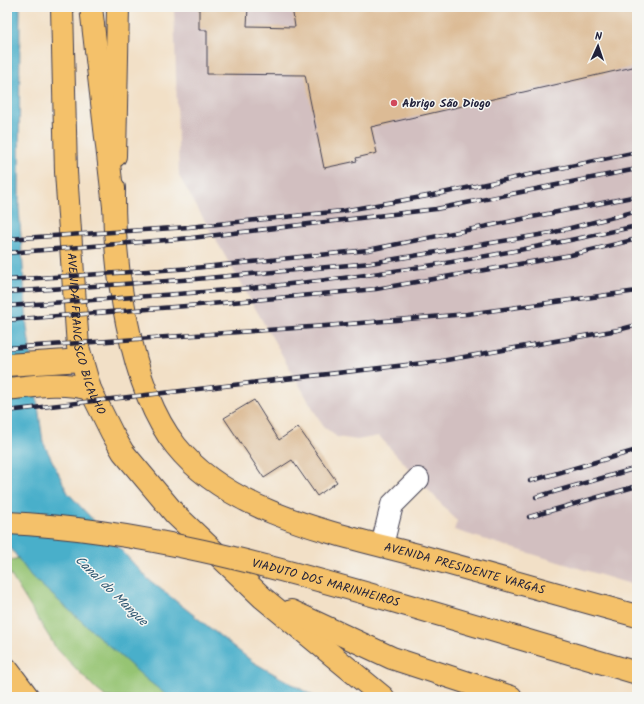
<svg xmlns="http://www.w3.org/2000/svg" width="644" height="704" viewBox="0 0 644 704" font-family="Kalam,sans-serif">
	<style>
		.industrial { fill: #d2bfc0 }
		.green { fill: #96c473; stroke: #5c7357 }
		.water { fill: #4aafca; stroke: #366882 }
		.building { fill: #dcbb95 }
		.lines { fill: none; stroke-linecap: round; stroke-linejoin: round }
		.minor-casing { stroke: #413e50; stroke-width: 24 }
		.major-casing { stroke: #413e50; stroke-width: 24 }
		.highway-casing { stroke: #413e50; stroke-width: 24 }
		.minor { stroke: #fff; stroke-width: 22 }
		.major { stroke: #f4c16a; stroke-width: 22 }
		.highway { stroke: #f4c16a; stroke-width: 22 }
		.rail-casing { stroke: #22223b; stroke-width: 4.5 }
		.rail { stroke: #f6f6f2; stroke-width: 3; stroke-dasharray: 9; stroke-linecap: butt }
		.major-bridge-casing { stroke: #413e50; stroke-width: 24; stroke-linecap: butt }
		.major-bridge { stroke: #f4c16a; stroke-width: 22 }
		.poi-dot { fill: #d1495b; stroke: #f6f6f2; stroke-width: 1.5 }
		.labels { text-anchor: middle; stroke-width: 3; stroke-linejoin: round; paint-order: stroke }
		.poi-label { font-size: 12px; font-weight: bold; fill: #22223b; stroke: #f6f6f2; text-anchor: start }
		.street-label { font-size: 12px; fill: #22223b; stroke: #f6f6f2 }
		.water-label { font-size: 13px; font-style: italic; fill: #325a74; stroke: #f6f6f2 }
	</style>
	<rect width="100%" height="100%" fill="#f6f6f2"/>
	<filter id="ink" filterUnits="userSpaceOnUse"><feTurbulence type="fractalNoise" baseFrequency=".025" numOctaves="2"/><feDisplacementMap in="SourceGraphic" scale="8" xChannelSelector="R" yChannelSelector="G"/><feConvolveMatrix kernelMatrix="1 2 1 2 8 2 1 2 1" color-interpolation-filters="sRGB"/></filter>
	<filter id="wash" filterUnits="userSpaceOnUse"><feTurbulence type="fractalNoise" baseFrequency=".012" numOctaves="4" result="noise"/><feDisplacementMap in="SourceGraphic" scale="16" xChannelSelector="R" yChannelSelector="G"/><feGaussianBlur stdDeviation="0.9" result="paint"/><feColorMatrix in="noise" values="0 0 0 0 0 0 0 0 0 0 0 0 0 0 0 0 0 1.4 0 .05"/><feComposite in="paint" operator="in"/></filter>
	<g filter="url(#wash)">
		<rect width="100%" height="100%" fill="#f2e0c7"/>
		<polygon class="industrial" points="174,7 637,7 637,586 454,530 457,521 379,436 357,440 337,437 323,426 179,176"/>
		<polygon class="green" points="35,554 195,697 106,697 96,689 56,648 7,569 7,561"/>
		<polygon class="water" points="7,7 20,7 19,207 27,327 43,442 68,493 148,579 253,662 315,697 169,697 146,679 31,576 7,543"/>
		<g id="blocks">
			<g class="building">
				<polygon points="199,7 248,7 247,26 295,27 292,7 637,7 637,66 371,127 377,153 356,158 357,161 324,168 305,75 207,74 207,30 199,30"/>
				<polygon points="254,400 279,440 298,427 337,482 317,496 292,460 264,478 224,418"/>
			</g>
		</g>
	</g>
	<g filter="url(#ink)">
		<use href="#blocks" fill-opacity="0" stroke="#413e50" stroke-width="1"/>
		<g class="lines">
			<defs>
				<polyline id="minor" points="382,545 392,505 418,479"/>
				<g id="major">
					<polyline points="115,156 118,7"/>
					<path id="s1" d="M114 188C113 262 129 388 176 446 232 516 343 535 425 557 496 577 566 596 637 616"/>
					<polyline points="7,669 28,697"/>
				</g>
				<g id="highway">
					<path id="s2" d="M62 7 66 172 78 347 90 389 112 433 123 452 175 514 263 598 383 697"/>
					<polyline points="91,7 114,207"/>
					<polyline points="7,365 82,360"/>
					<path d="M7 389C35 386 62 381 90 389"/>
					<polyline points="291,611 392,658 511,697"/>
				</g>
			</defs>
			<use href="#minor" class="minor-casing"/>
			<use href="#major" class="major-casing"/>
			<use href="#highway" class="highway-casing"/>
			<use href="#minor" class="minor"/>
			<use href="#major" class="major"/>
			<use href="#highway" class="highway"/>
			<defs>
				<g id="rail">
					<polyline points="7,239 189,227 342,211 433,195 637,152"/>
					<polyline points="7,253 191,238 436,209 637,169"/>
					<polyline points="7,280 194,268 368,250 637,196"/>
					<polyline points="7,292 196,279 371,263 551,233 637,211"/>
					<path d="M7 306C129 297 252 291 373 274 461 262 550 245 637 226"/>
					<polyline points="7,320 199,305 376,289 571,255 637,239"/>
					<polyline points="7,348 325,326 467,314 637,291"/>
					<polyline points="7,411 441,361 618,330 637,325"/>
					<polyline points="530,481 637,450"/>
					<polyline points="536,497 637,468"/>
					<polyline points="529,517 637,486"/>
				</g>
			</defs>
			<use href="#rail" class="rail-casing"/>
			<use href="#rail" class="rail"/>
			<defs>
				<g id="major-bridge">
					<path id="s3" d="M7 523C138 529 268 565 393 601 474 625 556 649 637 673"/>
				</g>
			</defs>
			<use href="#major-bridge" class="major-bridge-casing"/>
			<use href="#major-bridge" class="major-bridge"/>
		</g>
	</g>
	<circle class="poi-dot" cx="394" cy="103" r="4"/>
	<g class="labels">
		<g class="poi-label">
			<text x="402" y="107">Abrigo São Diogo</text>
		</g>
		<g class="street-label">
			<text dy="4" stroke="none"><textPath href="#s2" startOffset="329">AVENIDA FRANCISCO BICALHO</textPath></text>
			<text dy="4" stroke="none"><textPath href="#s1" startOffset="588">AVENIDA PRESIDENTE VARGAS</textPath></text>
			<text dy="4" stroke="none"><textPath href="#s3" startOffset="325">VIADUTO DOS MARINHEIROS</textPath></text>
		</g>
		<g class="water-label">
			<text transform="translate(112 590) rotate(44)" y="5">Canal do Mangue</text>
		</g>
	</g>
	<rect width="644" height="704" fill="none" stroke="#f6f6f2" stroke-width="24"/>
	<g transform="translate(598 46) rotate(3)" stroke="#f6f6f2" stroke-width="3" paint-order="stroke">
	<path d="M0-3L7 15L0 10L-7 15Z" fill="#22223b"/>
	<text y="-6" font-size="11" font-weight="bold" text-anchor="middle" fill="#22223b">N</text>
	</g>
</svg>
